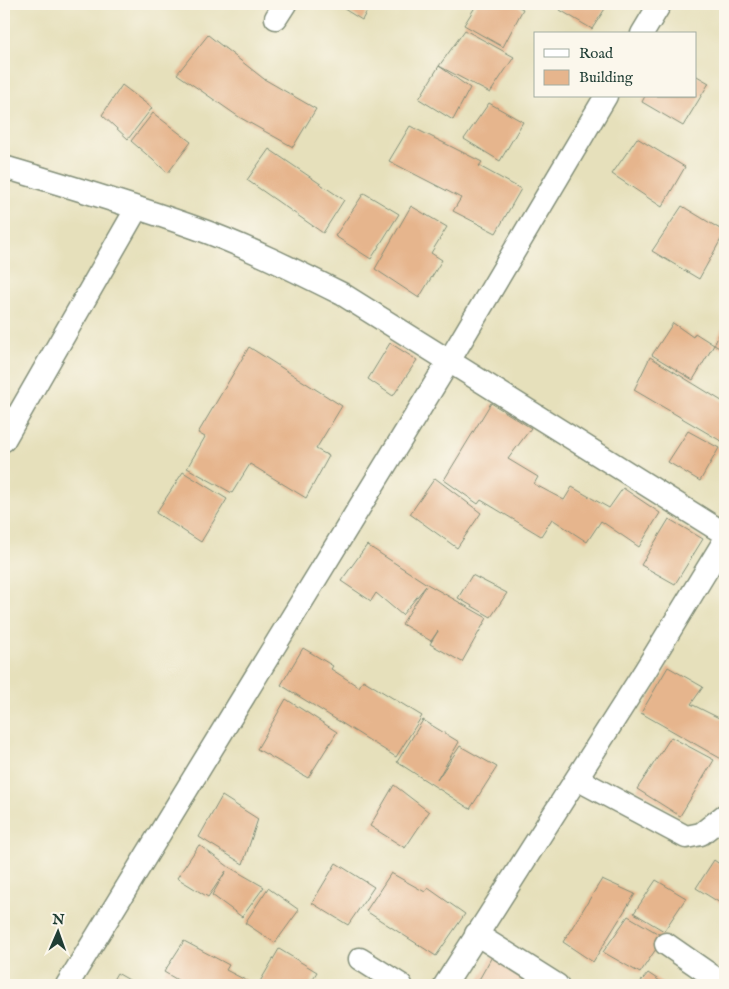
<svg xmlns="http://www.w3.org/2000/svg" width="729" height="989" viewBox="0 0 729 989" font-family="'IM FELL English',serif">
	<style>
		.building { fill: #e6b58d }
		.lines { fill: none; stroke-linecap: round; stroke-linejoin: round }
		.minor-casing { stroke: #828e78; stroke-width: 25 }
		.minor { stroke: #fff; stroke-width: 22 }
	</style>
	<rect width="100%" height="100%" fill="#fbf7ec"/>
	<filter id="ink" filterUnits="userSpaceOnUse"><feTurbulence type="fractalNoise" baseFrequency=".02" numOctaves="2"/><feDisplacementMap in="SourceGraphic" scale="10" xChannelSelector="R" yChannelSelector="G"/><feConvolveMatrix kernelMatrix="1 2 1 2 8 2 1 2 1" color-interpolation-filters="sRGB"/></filter>
	<filter id="wash" filterUnits="userSpaceOnUse"><feTurbulence type="fractalNoise" baseFrequency=".0096" numOctaves="4" result="noise"/><feDisplacementMap in="SourceGraphic" scale="20" xChannelSelector="R" yChannelSelector="G"/><feGaussianBlur stdDeviation="1.12" result="paint"/><feColorMatrix in="noise" values="0 0 0 0 0 0 0 0 0 0 0 0 0 0 0 0 0 1.4 0 .05"/><feComposite in="paint" operator="in"/></filter>
	<g filter="url(#wash)">
		<rect width="100%" height="100%" fill="#e6e0bb"/>
		<g id="blocks">
			<g class="building">
				<polygon points="336,4 371,4 362,20"/>
				<polygon points="477,4 513,4 523,9 503,47 464,25"/>
				<polygon points="563,4 608,4 592,29 560,10"/>
				<polygon points="465,30 514,57 490,93 439,66 470,88 453,120 419,99 439,66"/>
				<polygon points="208,35 264,79 316,109 293,147 239,117 177,74"/>
				<polygon points="695,75 709,83 683,126 642,102 645,96 695,96"/>
				<polygon points="122,85 152,108 128,139 102,115"/>
				<polygon points="489,103 523,122 500,161 464,139"/>
				<polygon points="153,113 191,142 168,173 131,141"/>
				<polygon points="410,126 482,162 479,166 521,189 496,233 453,211 461,198 389,161"/>
				<polygon points="637,138 685,167 662,207 612,174"/>
				<polygon points="269,149 344,200 323,233 247,180"/>
				<polygon points="364,193 399,214 371,259 335,236"/>
				<polygon points="411,206 447,227 431,253 442,260 419,298 375,269"/>
				<polygon points="682,206 725,232 699,279 652,251"/>
				<polygon points="673,323 693,337 695,333 714,345 693,380 652,355"/>
				<polygon points="725,323 725,351 714,345"/>
				<polygon points="390,343 417,360 393,396 368,379"/>
				<polygon points="249,347 342,406 316,449 329,456 306,498 250,464 232,493 187,468 205,437 198,433"/>
				<polygon points="650,357 725,403 725,434 721,441 634,390"/>
				<polygon points="491,403 531,428 508,459 538,477 534,484 564,500 572,487 609,508 623,488 660,513 639,547 601,521 587,542 552,519 541,536 481,500 478,504 444,480"/>
				<polygon points="688,431 719,448 700,481 668,462"/>
				<polygon points="183,472 227,499 201,542 156,513"/>
				<polygon points="435,478 481,513 457,548 410,514"/>
				<polygon points="669,519 703,539 675,584 641,565"/>
				<polygon points="367,545 427,584 487,618 462,662 430,644 438,631 431,641 402,624 426,586 402,615 376,593 371,601 341,581"/>
				<polygon points="472,575 507,593 491,617 458,598"/>
				<polygon points="303,648 333,666 331,669 359,687 363,680 422,716 396,757 281,685"/>
				<polygon points="668,667 703,687 691,704 725,721 725,761 641,713"/>
				<polygon points="286,699 337,732 308,778 257,749"/>
				<polygon points="423,720 459,742 437,780 460,746 497,767 470,809 397,762"/>
				<polygon points="671,737 714,760 680,816 637,789"/>
				<polygon points="394,785 429,812 405,848 370,826"/>
				<polygon points="222,796 258,819 243,864 199,837"/>
				<polygon points="199,845 229,867 264,887 242,917 212,895 226,871 208,897 177,878"/>
				<polygon points="714,860 725,868 725,906 696,888"/>
				<polygon points="336,863 374,887 348,925 312,903"/>
				<polygon points="391,873 425,892 428,888 465,914 436,956 366,911"/>
				<polygon points="602,879 635,894 593,962 563,942"/>
				<polygon points="656,880 686,898 664,931 634,913"/>
				<polygon points="268,888 299,910 275,943 245,923"/>
				<polygon points="628,916 664,937 640,973 603,952"/>
				<polygon points="184,941 229,965 226,970 255,985 186,985 164,972"/>
				<polygon points="279,949 317,972 309,985 258,985"/>
				<polygon points="494,953 531,974 523,985 476,985"/>
				<polygon points="117,973 138,985 110,985"/>
				<polygon points="648,973 666,985 638,985"/>
			</g>
		</g>
	</g>
	<g filter="url(#ink)">
		<use href="#blocks" fill-opacity="0" stroke="#828e78" stroke-width="1"/>
		<g class="lines">
			<defs>
				<g id="minor">
					<polyline points="276,18 285,4"/>
					<polyline points="642,34 660,4"/>
					<path d="M4 167C68 186 133 205 196 228 246 246 294 270 342 294L725 534"/>
					<polyline points="4,440 137,208"/>
					<polyline points="577,779 686,837 701,834 725,815"/>
					<polyline points="476,934 557,985"/>
					<polyline points="666,944 725,985"/>
					<polyline points="360,959 401,985"/>
					<polyline points="67,985 449,361 606,96"/>
					<polyline points="445,985 645,671 725,540"/>
				</g>
			</defs>
			<use href="#minor" class="minor-casing"/>
			<use href="#minor" class="minor"/>
		</g>
	</g>
	<rect width="729" height="989" fill="none" stroke="#fbf7ec" stroke-width="20"/>
	<rect x="534" y="32" width="162" height="65" fill="#fbf7ec" stroke="#a3ada2"/>
	<rect x="544" y="49" width="25" height="8" fill="#ffffff" stroke="#a3ada2"/>
	<text x="579" y="58" font-size="15" fill="#1f3d34">Road</text>
	<rect x="544" y="70" width="25" height="15" fill="#e6b58d" stroke="#a3ada2"/>
	<text x="579" y="82" font-size="15" fill="#1f3d34">Building</text>
	<g transform="translate(58 932) rotate(2)" stroke="#fbf7ec" stroke-width="4" paint-order="stroke">
	<path d="M0-4L9 19L0 12L-9 19Z" fill="#1f3d34"/>
	<text y="-8" font-size="14" font-weight="bold" text-anchor="middle" fill="#1f3d34">N</text>
	</g>
</svg>
